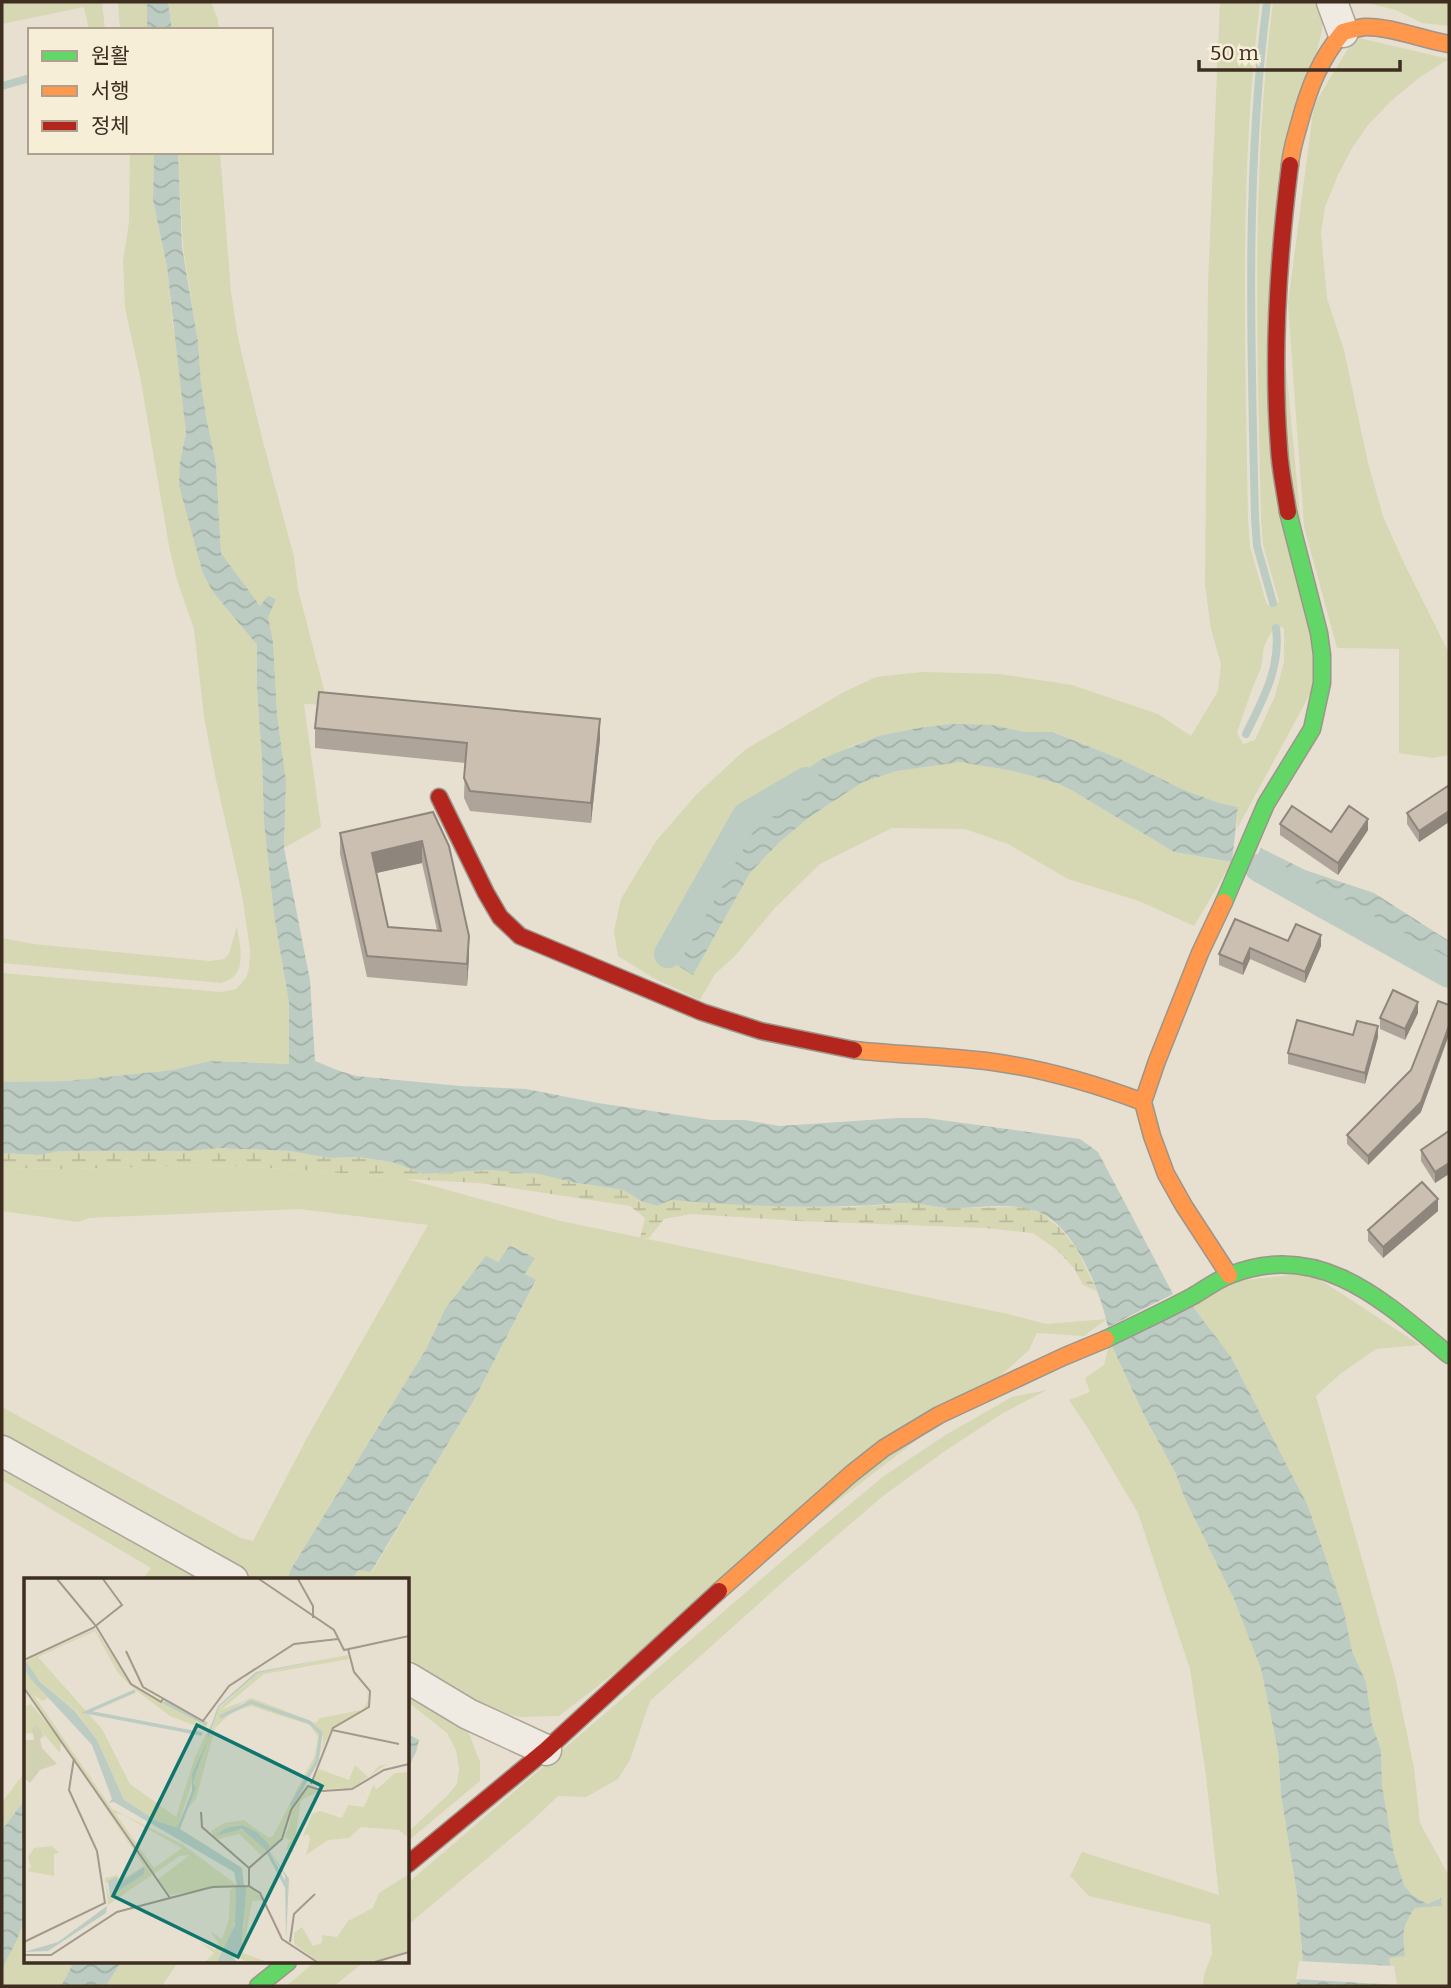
<svg xmlns="http://www.w3.org/2000/svg" width="1451" height="1988" viewBox="0 0 1451 1988" font-family="Bitter,'Noto Sans KR',serif">
	<style>
		.green { fill: #d6d7b3; fill-rule: evenodd }
		.wetland { fill: url(#wetland-marsh) }
		.water { fill: url(#water-waves) }
		.pier { fill: #e7e0d1 }
		.lines { fill: none; stroke-linecap: round; stroke-linejoin: round }
		.stream { stroke: #bcccc2; stroke-width: 8 }
		.canal { stroke: #bcccc2; stroke-width: 28 }
		.street-casing { stroke: #ada599; stroke-width: 33 }
		.fast-casing { stroke: #9c958a; stroke-width: 19 }
		.slow-casing { stroke: #9c958a; stroke-width: 19 }
		.jam-casing { stroke: #9c958a; stroke-width: 19 }
		.street { stroke: #efebe3; stroke-width: 30 }
		.fast { stroke: #63d668; stroke-width: 16 }
		.slow { stroke: #ff974d; stroke-width: 16 }
		.jam { stroke: #b3261e; stroke-width: 16 }
		.wall { fill: #afa499; fill-rule: evenodd }
		.shaded-wall { fill: #8e867d }
		.building { fill: #cbbfb2; stroke: #8e867d; stroke-width: 2; fill-rule: evenodd }
		.inset-river { fill: none; stroke: #bcccc2; stroke-width: 3.5 }
		.inset-road { fill: none; stroke: #a3998a; stroke-width: 2 }
		.view { fill: #0f766e; fill-opacity: 0.15; stroke: #0f766e; stroke-width: 3.5 }
		.inset-edge { fill: none; stroke: #3d2e20; stroke-width: 3.5 }
	</style>
	<defs>
		<pattern id="wetland-marsh" width="20" height="14" patternUnits="userSpaceOnUse" patternTransform="scale(1.75)"><rect width="20" height="14" fill="#d6d7b3"/><path d="M1 5h8M5 5V1M11 12h8M15 12V8" fill="none" stroke="#b9b99a"/></pattern>
		<pattern id="water-waves" width="16" height="10" patternUnits="userSpaceOnUse" patternTransform="scale(1.75)"><rect width="16" height="10" fill="#bcccc2"/><path d="M0 5q4-4 8 0t8 0" fill="none" stroke="#a2b0a6"/></pattern>
	</defs>
	<rect width="100%" height="100%" fill="#e7e0d1"/>
	<g class="green">
		<polygon points="2,2 102,2 105,30 89,30 84,7 2,24"/>
		<polygon points="118,2 147,2 147,30 120,30"/>
		<polygon points="168,2 211,2 218,20 219,30 172,30"/>
		<path d="M1220 2H1260C1239 173 1245 346 1248 518L1250 547 1267 605 1274 606 1279 601 1263 545 1261 517C1257 345 1251 173 1273 2H1324L1322 30 1274 240 1316 683 1237 829 1238 807 1219 803 1182 789 1118 758 1054 732H1025L993 725 918 728 878 736 851 746 778 792 768 806 740 833 675 964 693 975 750 873 765 857 782 840 811 816 863 782 897 771 960 762 1013 771 1057 783 1073 791 1174 852 1232 862 1194 926 1139 901 1068 879 1008 844 965 829 892 828 820 864 774 909 735 956 715 974 700 1000 655 979 618 956 614 931 621 899 656 841 697 794 746 749 844 692 876 677 922 672 1000 674 1072 685 1158 714 1191 736 1218 691 1221 664 1211 629 1205 585 1208 283ZM1275 625 1284 628V662L1275 696 1255 740 1243 744 1237 733 1252 689 1261 668 1264 646Z"/>
		<polygon points="1363,2 1449,2 1449,26 1422,23 1396,10"/>
		<polygon points="1355,37 1449,59 1420,77 1391,101 1368,125 1352,148 1338,175 1325,207 1321,233 1327,298 1344,350 1368,463 1383,516 1403,561 1449,653 1449,755 1433,758 1399,753 1399,649 1337,648 1304,527 1288,303 1314,105"/>
		<polygon points="130,152 154,152 153,200 167,267 173,325 177,347 186,433 180,462 195,540 203,574 213,592 257,645 257,688 262,761 264,823 274,915 289,1003 290,1064 209,1061 173,1070 66,1081 2,1082 2,973 221,992 236,989 246,978 249,968 250,950 242,895 216,780 204,717 194,629 177,580 169,546 140,376 125,308 123,261 129,222"/>
		<polygon points="178,152 220,152 231,292 238,338 262,438 294,557 298,589 328,705 304,704 321,827 284,848 286,781 277,714 273,641 268,617 221,553 216,463 206,418 201,383 198,342 183,247"/>
		<path d="M237 926C240 948 249 976 221 983L2 963V938L33 944 209 961 224 959 229 954Z"/>
		<polygon points="212,1165 319,1171 407,1179 561,1221 1008,1314 1046,1324 1107,1319 1084,1336 1037,1333 1029,1350 1006,1371 559,1716 520,1717 479,1708 408,1666 408,1580 351,1580 359,1570 372,1572 474,1400 536,1281 525,1274 535,1258 511,1245 498,1262 445,1309 426,1349 291,1569 287,1580 254,1580 2,1440 2,1407 241,1538 253,1541 308,1436 428,1225 299,1209 89,1218 78,1222 2,1211 2,1168 74,1169"/>
		<polygon points="1310,1273 1420,1345 1376,1349 1340,1374 1316,1396 1395,1676 1414,1768 1420,1823 1449,1876 1449,1986 1394,1986 1389,1958 1402,1937 1408,1919 1415,1908 1442,1906 1440,1898 1427,1904 1411,1894 1404,1885 1394,1855 1382,1785 1381,1750 1372,1724 1366,1682 1352,1651 1344,1611 1308,1506 1231,1357 1191,1304 1236,1281"/>
		<polygon points="1110,1342 1144,1415 1175,1472 1185,1499 1234,1599 1261,1669 1278,1751 1281,1795 1297,1894 1303,1962 1301,1979 1294,1986 1203,1986 1204,1975 1212,1954 1210,1924 1089,1896 1070,1876 1082,1852 1219,1895 1206,1776 1190,1669 1138,1513 1089,1430 1069,1400 1090,1392 1085,1378 1104,1365"/>
		<polygon points="1047,1390 1003,1413 945,1451 883,1496 784,1581 650,1701 630,1760 618,1779 586,1797 558,1796 534,1819 408,1925 408,1883 816,1532 884,1476 947,1434 1012,1397"/>
		<polygon points="2,1463 216,1580 157,1580 153,1578 150,1580 142,1580 151,1568 2,1480"/>
		<polygon points="408,1690 466,1726 480,1762 480,1781 408,1841 408,1832 447,1796 457,1784 459,1768 456,1750 447,1733 408,1702"/>
		<polygon points="26,1771 26,1798 2,1830 2,1802"/>
		<polygon points="26,1915 26,1962 74,1962 61,1986 2,1986 2,1969 17,1940"/>
		<polygon points="121,1962 178,1962 162,1986 106,1986"/>
		<polygon points="315,1962 364,1962 334,1986 286,1986"/>
	</g>
	<polygon class="wetland" points="218,1148 290,1151 329,1158 358,1157 392,1162 423,1174 489,1170 511,1171 539,1174 572,1182 623,1190 643,1202 657,1206 671,1200 786,1206 854,1207 912,1203 948,1208 1025,1207 1044,1215 1061,1229 1078,1251 1097,1291 1083,1285 1074,1268 1057,1250 1033,1233 985,1228 798,1221 692,1214 664,1219 649,1238 640,1238 645,1218 630,1206 478,1183 407,1179 319,1171 212,1165 74,1169 2,1168 2,1153 39,1155 60,1151 191,1151"/>
	<g class="water">
		<polygon points="147,2 168,2 172,30 147,30"/>
		<path d="M154 152H178L182 247 198 342 201 383 206 417 216 463 221 553 260 606 268 596 276 599 268 617 273 641 277 714 286 781 284 848 310 980 315 1061 337 1070 356 1076 460 1086 526 1089 598 1103 712 1120H745L780 1126 898 1118H926L1080 1139 1098 1152 1173 1294 1108 1327C1100 1291 1077 1232 1043 1214 1015 1200 978 1209 948 1208 936 1207 923 1204 911 1203 891 1203 872 1206 852 1206 792 1208 731 1205 671 1200L657 1206 643 1202 623 1190 572 1182 539 1174 489 1170 423 1174 392 1162 358 1157 329 1158 290 1151 218 1148 191 1151H60L39 1155 2 1153V1082L66 1081 173 1070 209 1061 289 1064V1003L274 915 264 823 262 761 257 688V645L213 592 203 574 179 485 180 462 186 433 167 267 153 200Z"/>
		<polygon points="952,724 993,725 1025,732 1053,732 1118,758 1182,789 1219,803 1238,807 1232,862 1174,852 1073,791 1057,783 1013,771 960,762 897,771 863,782 811,816 782,840 765,857 750,873 693,975 675,964 686,944 678,937 681,923 709,873 722,854 740,833 768,806 787,783 822,759 878,736 918,728"/>
		<polygon points="1261,848 1305,870 1374,893 1449,941 1449,966 1427,954 1400,947 1376,929 1321,900 1294,887 1272,880 1250,869"/>
		<polygon points="510,1245 535,1258 525,1274 536,1280 474,1400 371,1572 359,1570 351,1580 287,1580 291,1569 426,1349 445,1309 486,1256 498,1262"/>
		<path d="M1191 1304 1231 1357 1308 1506 1344 1611 1352 1651 1366 1682 1372 1724 1381 1750 1382 1785 1394 1854 1404 1885 1411 1894 1427 1904 1441 1898 1442 1906 1415 1908C1402 1927 1402 1934 1405 1956L1389 1958 1394 1986H1294L1301 1979 1303 1962 1297 1894 1281 1795 1278 1751 1261 1669 1234 1599 1185 1499 1175 1472 1144 1415 1110 1342Z"/>
		<polygon points="408,1734 419,1740 416,1752 408,1768"/>
		<polygon points="26,1798 26,1915 17,1940 2,1969 2,1830"/>
		<polygon points="74,1962 121,1962 106,1986 61,1986"/>
	</g>
	<polygon class="pier" points="1299,1961 1394,1966 1397,1985 1296,1979"/>
	<g class="lines">
		<g class="stream">
			<path d="M1267 2C1245 173 1251 346 1255 518L1257 546 1273 603"/>
			<polyline points="2,86 30,78"/>
			<path d="M1246 734C1263 699 1281 668 1276 628"/>
		</g>
		<g class="canal">
			<polyline points="1259,868 1449,974"/>
			<polyline points="668,954 746,816 806,781"/>
		</g>
		<defs>
			<g id="street">
				<polyline points="1332,2 1343,32"/>
				<polyline points="2,1451 233,1580"/>
				<polyline points="408,1678 468,1714 546,1750"/>
			</g>
			<g id="fast">
				<polyline points="1224,902 1266,804 1312,729 1322,683 1322,655 1319,633 1288,512"/>
				<path d="M1106 1339C1135 1325 1165 1311 1193 1296 1205 1289 1217 1280 1230 1275 1320 1239 1385 1302 1449 1355"/>
				<polyline points="258,1986 288,1962"/>
			</g>
			<g id="slow">
				<path d="M1290 165C1291 150 1296 136 1300 121 1309 88 1320 59 1343 32 1350 30 1358 28 1365 27 1389 26 1424 40 1449 44"/>
				<polyline points="1224,902 1200,953 1157,1061 1143,1102 1152,1136 1166,1174 1184,1206 1229,1275"/>
				<path d="M854 1050C900 1055 947 1056 993 1062 1044 1069 1095 1084 1143 1102"/>
				<polyline points="719,1591 851,1474 884,1448 939,1415 1063,1357 1106,1339"/>
			</g>
			<g id="jam">
				<path d="M1288 512C1285 491 1280 470 1279 448 1272 354 1278 259 1290 165"/>
				<polyline points="439,797 486,893 500,917 520,936 702,1012 761,1031 854,1050"/>
				<polyline points="408,1864 546,1750 719,1591"/>
			</g>
		</defs>
		<use href="#street" class="street-casing"/>
		<use href="#fast" class="fast-casing"/>
		<use href="#slow" class="slow-casing"/>
		<use href="#jam" class="jam-casing"/>
		<use href="#street" class="street"/>
		<use href="#fast" class="fast"/>
		<use href="#slow" class="slow"/>
		<use href="#jam" class="jam"/>
	</g>
	<g class="wall">
		<polygon points="315,728 600,739 591,823 470,811 464,798 465,763 315,748"/>
		<polygon points="1449,788 1449,822 1419,842 1407,824 1407,813"/>
		<path d="M433 812 469 957 467 986 367 977 340 854V833ZM422 863 437 930 388 927 376 873Z"/>
		<polygon points="1280,824 1331,832 1368,830 1338,875 1280,835"/>
		<polygon points="1288,941 1321,946 1305,983 1250,959 1243,975 1219,965 1219,954"/>
		<polygon points="1418,1013 1405,1040 1380,1029 1380,1018"/>
		<polygon points="1353,1035 1378,1037 1365,1084 1288,1064 1288,1053"/>
		<polygon points="1421,1112 1368,1165 1347,1144 1347,1135"/>
		<polygon points="1449,1131 1449,1174 1435,1183 1421,1161 1421,1150"/>
		<polygon points="1438,1211 1383,1258 1368,1241 1368,1230"/>
	</g>
	<g class="shaded-wall">
		<polygon points="600,719 600,739 591,823 591,803"/>
		<polygon points="1449,811 1449,822 1419,842 1419,831"/>
		<polygon points="1368,819 1368,830 1338,875 1338,863"/>
		<polygon points="422,841 422,863 372,874 372,853"/>
		<polygon points="1321,935 1321,946 1305,983 1305,972"/>
		<polygon points="469,936 469,957 467,986 467,964"/>
		<polygon points="1250,948 1250,959 1243,975 1243,964"/>
		<polygon points="1418,1002 1418,1013 1405,1040 1405,1029"/>
		<polygon points="1378,1026 1378,1037 1365,1084 1365,1073"/>
		<polygon points="1449,1026 1449,1035 1421,1112 1368,1165 1368,1156"/>
		<polygon points="1449,1163 1449,1174 1435,1183 1435,1172"/>
		<polygon points="1438,1199 1438,1211 1383,1258 1383,1247"/>
	</g>
	<g class="building">
		<polygon points="319,692 600,719 591,803 470,791 464,778 467,743 315,728"/>
		<polygon points="1448,786 1449,788 1449,811 1419,831 1407,813"/>
		<polygon points="1292,806 1331,832 1349,806 1368,819 1338,863 1280,824"/>
		<path d="M433 812 449 846 469 936 467 964 367 956 340 833ZM422 841 441 931 388 927 372 853Z"/>
		<polygon points="1235,919 1288,941 1296,924 1321,935 1305,972 1250,948 1243,964 1219,954"/>
		<polygon points="1393,990 1418,1002 1405,1029 1380,1018"/>
		<polygon points="1438,1001 1449,1005 1449,1026 1421,1102 1368,1156 1347,1135 1411,1070"/>
		<polygon points="1297,1020 1353,1035 1357,1021 1378,1026 1365,1073 1288,1053"/>
		<polygon points="1449,1131 1449,1163 1435,1172 1421,1150"/>
		<polygon points="1422,1182 1438,1199 1383,1247 1368,1230"/>
	</g>
	<g transform="translate(24 1578)">
		<rect width="385" height="385" fill="#e7e0d1"/>
		<path d="M71 51 106 105 183 147 179 155 180 151 146 138 109 110 94 95 71 53 14 79 78 151 106 206 152 239 171 179 187 146 186 159 194 131 234 95 324 77 325 81 240 96 197 132 228 120 292 145 296 140 338 132 344 123 342 107 345 126 342 132 307 152 255 264 245 271 233 254 215 247 191 258 208 251 224 253 243 273 237 277 215 256 191 262 187 253 200 245 220 242 245 260 249 258 291 177 294 159 286 147 227 128 208 134 191 150 172 221 162 232 171 211 169 204 182 161 153 251 133 243 100 222 73 162 52 133 16 104 2 83ZM220 124H231L283 142 289 145 299 157V166L293 183 258 252 292 183 298 158 285 144 226 124 196 139ZM0 90 24 120 18 123 9 116 88 231 158 266 213 307 146 317 134 301 166 277 156 278 130 296 0 108ZM91 235 99 237 158 270 130 290ZM363 186 328 210 299 211 288 203 295 191 325 202 331 187 344 199 355 188ZM385 194V260L375 252 337 249 325 260 304 262 282 277 286 261 284 256 279 258 288 236 296 233 318 240 324 227 340 229 350 206 352 212 371 195ZM284 209 296 213 277 222 269 274 262 271 266 262 261 259 271 227ZM70 213 128 297 84 327 81 300 93 297 97 302 120 288ZM120 290V296L85 317 82 305H96ZM28 268 35 275 30 276V298L3 293 7 289 4 279 10 270ZM385 296V373L348 384H295L270 366V355L278 349 289 368 298 365V357L313 359 324 343 349 330 355 315ZM212 309 211 344 203 371 193 384H181L190 375 176 364 191 372 195 366 186 353 198 361 205 341 206 312ZM221 309 229 310 239 322 228 323 219 375 243 384H224L209 377 220 349Z" fill="#d6d7b3" fill-rule="evenodd"/>
		<path d="M7 126 37 163 36 175 18 154 0 156V129Z" fill="#d6d7b3"/>
		<path d="M13 147 20 158 16 161 18 170 33 186 16 192 6 205 0 200V162H10L8 150Z" fill="#d1d1b3"/>
		<path d="M312 79 234 95 195 129 185 159H183L194 128 232 94ZM2 83 16 104 51 133 73 162 100 222 133 243 153 250 168 213V196L184 161 169 204 172 210 156 251 218 290 220 308H213L210 294 90 224 85 225 88 221 68 167 6 100 0 90ZM218 247 233 254 246 268 243 273 218 251 191 258 202 250ZM246 273 265 301 262 362 261 298ZM120 289V296L86 318 84 303 92 299 96 305ZM212 309H221L222 315 217 372 209 378 213 384H193L211 347ZM83 328 82 335 24 373 0 374 34 364Z" fill="#bcccc2"/>
		<path class="inset-river" d="M111 113 63 134 178 156M140 124 183 146M196 139 227 124 285 144 297 155 293 183 267 228M244 274 263 310"/>
		<path class="inset-road" d="M33 1 72 48 107 106 137 124 139 121M235 1 310 52 320 72 385 58M274 1 289 28V40M102 73 119 109 179 143 205 108 270 66 314 61M0 82 69 50 98 27 79 1M0 110 146 320M308 152 375 166M287 206 309 150 345 129 346 113 330 94 324 71M177 234 178 249 225 290M225 308V290L258 261 267 232 284 208 299 213 328 211 360 192 385 186M0 364 81 325 73 273 45 212 50 180M266 364 270 336 291 316M0 377H27L93 334 188 309 225 308 236 315 258 361 293 384M351 384 385 374"/>
		<path class="view" d="M173 147 298 208 214 379 89 318Z"/>
		<rect width="385" height="385" class="inset-edge"/>
	</g>
	<rect width="1451" height="1988" fill="none" stroke="#3d2e20" stroke-width="7"/>
	<rect x="28" y="28" width="245" height="126" fill="#f7eed8" stroke="#ada18e" stroke-width="2"/>
	<rect x="42" y="51" width="35" height="10" fill="#63d668" stroke="#ada18e" stroke-width="2"/>
	<text x="91" y="63" font-size="21" fill="#3d2e20">원활</text>
	<rect x="42" y="86" width="35" height="10" fill="#ff974d" stroke="#ada18e" stroke-width="2"/>
	<text x="91" y="98" font-size="21" fill="#3d2e20">서행</text>
	<rect x="42" y="121" width="35" height="10" fill="#b3261e" stroke="#ada18e" stroke-width="2"/>
	<text x="91" y="133" font-size="21" fill="#3d2e20">정체</text>
	<path d="M1199 60v10h201v-10" fill="none" stroke="#3d2e20" stroke-width="3.5"/>
	<text x="1210" y="60" font-size="21" fill="#3d2e20" stroke="#f7eed8" stroke-width="5" paint-order="stroke">50 m</text>
</svg>
